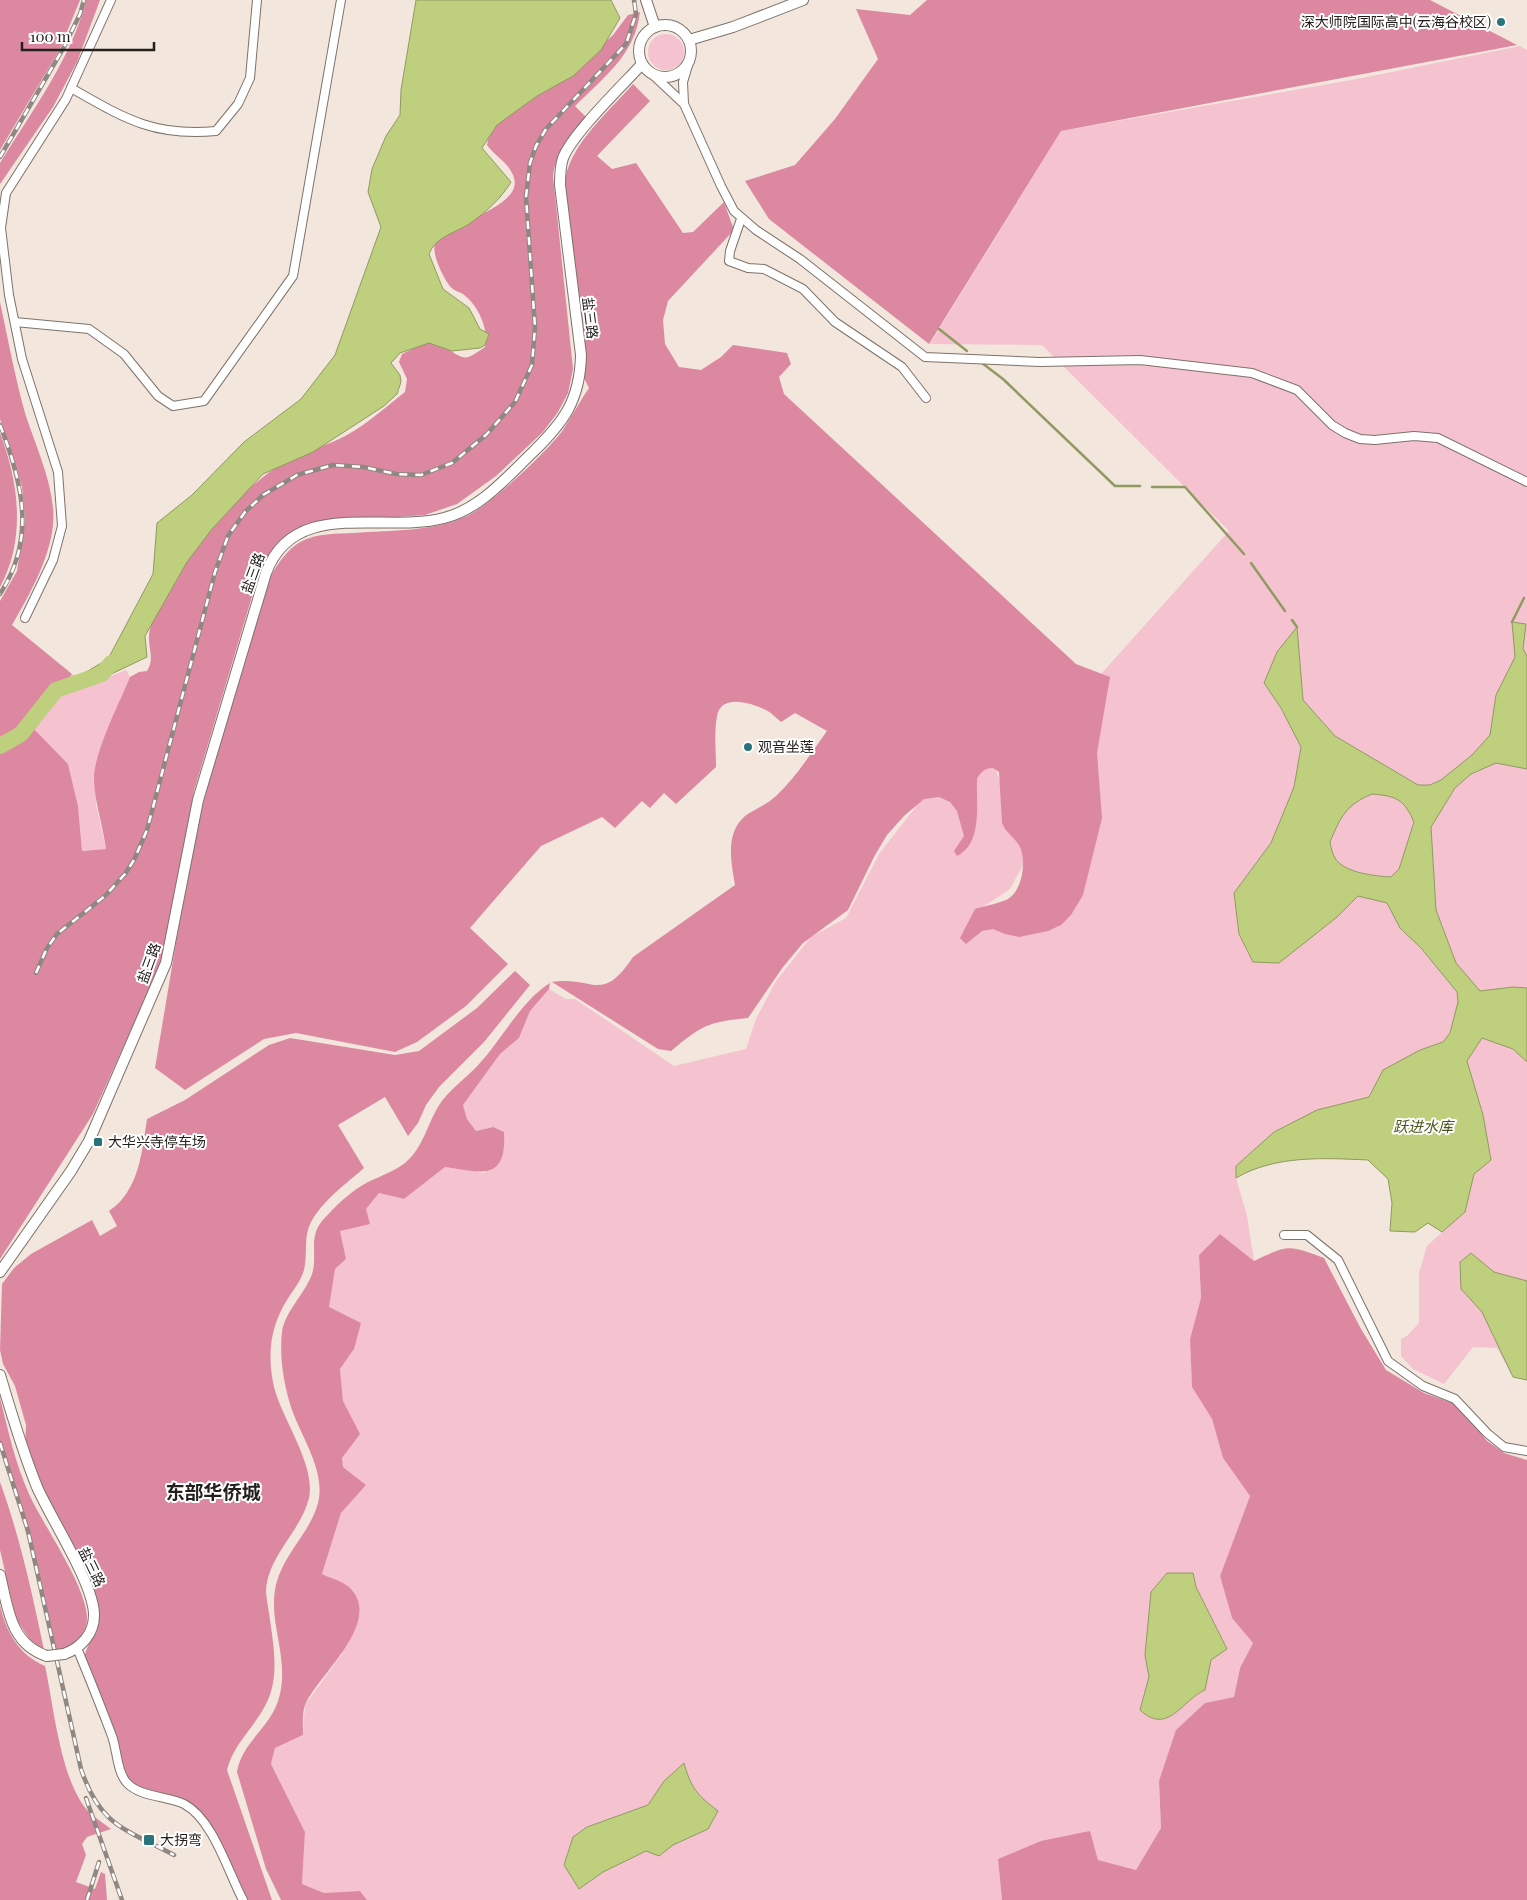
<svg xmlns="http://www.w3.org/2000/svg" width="1527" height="1900" viewBox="0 0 1527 1900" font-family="'Playfair Display','Noto Sans SC',serif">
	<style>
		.green { fill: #f5c2cf }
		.forest { fill: #dc88a1 }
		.water { fill: #becf7e; stroke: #909a61; fill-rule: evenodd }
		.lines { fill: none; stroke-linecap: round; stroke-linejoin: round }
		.stream { stroke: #909a61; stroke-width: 2.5 }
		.river { stroke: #becf7e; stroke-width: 16 }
		.street-casing { stroke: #7d726a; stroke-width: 10 }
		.secondary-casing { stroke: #7d726a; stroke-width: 12 }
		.street { stroke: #fff; stroke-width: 8 }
		.secondary { stroke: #fff; stroke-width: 10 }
		.rail-casing { stroke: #8f8780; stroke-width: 4.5 }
		.rail { stroke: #fff; stroke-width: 2.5; stroke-dasharray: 8; stroke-linecap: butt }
		.secondary-bridge-casing { stroke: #7d726a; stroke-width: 12; stroke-linecap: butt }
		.secondary-bridge { stroke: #fff; stroke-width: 10 }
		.poi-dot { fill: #2a737c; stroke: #fff; stroke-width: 2 }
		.labels { text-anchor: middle; stroke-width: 4; stroke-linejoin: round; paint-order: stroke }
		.poi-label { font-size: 14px; fill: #24201c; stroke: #fff; text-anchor: start }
		.street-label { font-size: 14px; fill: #24201c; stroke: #fff }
		.water-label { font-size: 15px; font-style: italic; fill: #4c571d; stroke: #fff }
		.district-label { font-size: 19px; font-weight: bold; fill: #24201c; stroke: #fff }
	</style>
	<rect width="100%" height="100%" fill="#f2e6dd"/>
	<g class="green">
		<circle cx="666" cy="52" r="18"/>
		<path d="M1520 46 1527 50V1380L1513 1377 1497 1348 1473 1347 1444 1384 1413 1369 1401 1356V1339L1407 1336 1419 1323V1273L1427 1246 1442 1232 1428 1223 1415 1232 1390 1231 1392 1203 1388 1179 1368 1160C1324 1158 1275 1155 1236 1178L1247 1216 1254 1261 1220 1234 1199 1255 1201 1298 1190 1339 1192 1387 1212 1419 1223 1458 1250 1496 1220 1576 1232 1618 1253 1643 1240 1668 1234 1697 1205 1703 1159 1781 1161 1828 1136 1870 1098 1860 1090 1831 998 1859 1002 1900H367L360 1891 324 1893 302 1884 305 1832 271 1764 275 1748 303 1735 305 1705 342 1654 348 1586 322 1574 341 1513 366 1485 343 1467 342 1458 359 1434 343 1401 340 1369 354 1349 328 1308 335 1269 346 1259 340 1231 366 1209 379 1193 404 1199 445 1167 485 1173 493 1127 476 1131 467 1119 463 1105 500 1054 519 1038 530 1011 549 989 566 999H575L674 1066 746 1049 756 1019 776 981 811 937 846 918 879 854 925 795 993 761 1026 859 1010 889 983 907 1018 929 1093 683 1229 531 1042 345 930 344 1061 131 1357 79Z"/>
		<polygon points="126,670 130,677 102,745 96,805 106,849 82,851 78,806 68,764 33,728 72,674 88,685"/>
	</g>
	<g class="forest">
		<polygon points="0,0 80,0 60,49 0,150"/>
		<path d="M86 0H100L77 62 53 107 0 184V163C30 114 73 56 86 0Z"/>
		<polygon points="927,0 1430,0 1517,45 1061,131 929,344 769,219 745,181 795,165 835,119 878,59 856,9 910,15"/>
		<path d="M640 12C635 55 604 77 575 106L586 117C569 136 556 151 553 176L573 369 568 393 558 412 543 432 496 476 457 504 425 515 315 523C287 530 273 547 259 573L194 791 166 948 159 968 93 1114 0 1259V601L17 571 25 519 22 487 0 419V302C8 339 15 377 25 413 35 444 50 476 53 508 57 547 31 592 12 625L72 674 33 728 68 764 78 806 82 851 106 849C103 826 95 803 94 780 93 754 120 702 130 677L139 672 147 671C155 659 148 649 149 635 152 611 177 575 190 555 212 520 256 478 291 458 306 450 322 447 337 440 362 429 383 409 405 392L407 379 399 362 402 354 429 341C435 343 443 345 448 349 466 361 466 360 485 347 489 329 478 305 463 294 460 292 455 291 453 289 445 283 431 253 435 244 447 221 531 207 512 173 507 162 494 155 487 145L490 129 506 115 578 67 613 35 628 15Z"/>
		<path d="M633 84 650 101 597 156 612 169 636 163 683 233 693 232 724 202 734 230 668 301 663 320 665 344 679 367 701 370 721 357 733 345 787 353 791 364 779 377 784 394 1076 664 1110 677 1097 753 1102 818 1083 895 1071 915 1061 925 1048 931 1019 937 1005 934 993 929 982 931 966 944 960 938 975 909C982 907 1003 902 1008 899 1023 890 1027 859 1019 845 1014 837 1006 833 1002 823L999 772 993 768C984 768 981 772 977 779 976 804 983 843 957 856L954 851 964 836 957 811 950 802 939 797 924 799 904 816 887 835 875 855 848 910 803 943 783 967 748 1018C708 1022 702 1025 671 1051L658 1049 552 982C594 975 601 1005 633 957L735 885C731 862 725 833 745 816 755 809 768 804 777 795 797 776 811 753 827 731L795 713 781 722C776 718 772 713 766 710 752 703 721 693 717 716 714 732 716 751 716 767L676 804 664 793 650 808 642 801 615 828 602 817 541 846 470 928 508 964 466 1006 417 1042 395 1052 296 1033 264 1039 185 1090 155 1068 190 859 212 766 266 585C275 568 285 550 302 541 318 533 336 534 354 533 392 530 432 532 467 516 489 506 548 451 563 430 572 416 580 401 589 388L584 378 585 363 564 186C568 145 607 114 633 84Z"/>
		<path d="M0 433C19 483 26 539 0 587Z"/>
		<path d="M515 971 530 985 484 1042 439 1087 426 1105 418 1123 408 1136 385 1097 338 1125 364 1168C346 1184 323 1200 311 1222 303 1237 308 1254 304 1270 301 1281 293 1290 287 1300 270 1327 267 1355 274 1387 282 1419 316 1465 309 1498 301 1531 269 1554 266 1590 266 1597 268 1606 269 1613 273 1642 280 1675 267 1702 256 1726 233 1744 227 1770L272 1900H240L205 1827 185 1806 135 1787 123 1772 84 1659C86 1645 96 1635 99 1616L43 1498 25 1448 26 1425 15 1386 3 1364 0 1350 2 1284 14 1268 31 1254 92 1220 100 1236 117 1226 109 1211C139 1191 142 1152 147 1119L185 1100 269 1045 290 1038 395 1055 419 1051 477 1008Z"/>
		<path d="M550 983 549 989 530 1011 519 1038 500 1054 463 1105 467 1119 476 1131 493 1127 504 1132C507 1183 480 1172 445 1167L404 1199 379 1193 366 1209 370 1224 340 1231 346 1259 335 1269 329 1307 361 1323 354 1349 340 1369 343 1401 360 1434 342 1458 343 1467 366 1485 341 1513 322 1574C330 1578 342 1581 349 1587 385 1621 318 1675 305 1705 302 1713 303 1727 303 1735L275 1748 271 1764 305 1832 302 1884 324 1893 360 1891 367 1900H281L266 1869 237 1772C241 1744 270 1727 278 1701 291 1662 269 1626 275 1590 281 1555 310 1534 318 1503 326 1472 302 1438 292 1410 284 1386 279 1357 282 1332 285 1311 305 1294 312 1274 318 1255 308 1238 322 1221 334 1207 352 1190 368 1182 380 1176 395 1171 405 1163 423 1148 427 1125 438 1107 448 1090 467 1078 480 1063 502 1039 522 1000 550 983Z"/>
		<path d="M1220 1234 1254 1261C1289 1244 1289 1245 1324 1258L1361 1329 1386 1370 1424 1393 1460 1406 1487 1441 1504 1453 1527 1460V1900H1002L998 1859 1041 1841 1090 1831 1098 1860 1136 1870 1161 1828 1159 1781 1176 1730 1205 1703 1234 1697 1240 1668 1253 1643 1232 1618 1220 1576 1250 1496 1223 1458 1212 1419 1192 1387 1190 1339 1201 1298 1199 1255Z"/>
		<path d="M0 1398C8 1430 15 1463 29 1494 43 1525 87 1587 87 1618 87 1636 72 1647 56 1652L25 1528 0 1448Z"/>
		<path d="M0 1482C20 1537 32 1593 44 1650L32 1643 16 1619 0 1550Z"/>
		<path d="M0 1605C6 1632 19 1655 45 1666 54 1707 60 1778 87 1810 94 1817 103 1823 111 1829L87 1837 82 1844 86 1855 76 1882 95 1889 101 1872 105 1874 107 1900H0Z"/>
	</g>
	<g class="water">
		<path d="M416 0H611L620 18 601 50 573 76 537 96 497 125 482 148 511 182C500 200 486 212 469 224 455 233 435 237 429 254L443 289 469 308 480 329 489 334 485 345 480 348 452 351 429 343 400 353 391 363 400 375 401 382 397 394 384 406 313 452 263 474 212 529 187 562 145 636 147 657 105 677 81 675 108 659 153 574 157 523 192 495 244 442 301 399 335 355 381 227 368 192 372 169 386 136 400 115 401 90Z"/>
		<path d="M1512 622 1526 624 1523 649 1527 656V769L1496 763 1471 774 1455 788 1431 827 1436 910 1456 963 1480 991 1513 987 1527 988V1062L1513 1049 1482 1038 1467 1061 1483 1115 1491 1160 1474 1174 1465 1212 1442 1232 1428 1223 1415 1232 1390 1231 1392 1203 1388 1179 1368 1160C1324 1158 1275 1155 1236 1178V1166L1274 1132 1317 1110 1369 1097 1383 1070 1420 1050 1443 1042 1450 1033 1458 1002 1457 992 1421 948 1400 928 1387 903 1358 896 1337 917 1279 963 1253 962 1239 934 1234 893 1271 843 1294 787 1301 747 1281 708 1264 683 1277 652 1297 627 1303 700 1335 736 1418 785H1430L1441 780 1472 755 1490 735 1496 695 1515 657ZM1372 794C1396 796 1404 799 1414 822L1399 869 1391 877C1375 876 1344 873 1335 858 1332 853 1331 847 1330 842 1341 816 1346 805 1372 794Z"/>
		<polygon points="1471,1253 1494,1272 1527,1281 1527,1380 1513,1377 1482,1312 1461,1289 1460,1262"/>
		<path d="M1167 1573H1193L1196 1587 1227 1649 1211 1660 1205 1690C1182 1700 1168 1736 1140 1710L1149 1677 1145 1655 1151 1592Z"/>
		<path d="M684 1763C691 1788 697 1795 718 1811L708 1829 673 1845 659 1856 646 1851 603 1872 579 1889 564 1865 573 1837 587 1827 648 1805 664 1781Z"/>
	</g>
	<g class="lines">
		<g class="stream">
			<polyline points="939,329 967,351"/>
			<polyline points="982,363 1003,379 1115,486 1140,486"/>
			<polyline points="1152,487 1185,487 1244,554"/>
			<polyline points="1251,563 1285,611"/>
			<polyline points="1292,620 1297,627"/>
			<polyline points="1512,622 1524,598"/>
		</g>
		<polyline class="river" points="0,746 21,734 56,690 102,674 111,663"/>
		<defs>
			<g id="street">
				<polyline points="688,65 683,82 684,104 721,186 734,211 756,230 800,259 925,357 1040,362 1140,360 1252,373 1297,390 1332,425 1345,433 1360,439 1375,440 1414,436 1438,438 1527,482"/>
				<polyline points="652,74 684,104"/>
				<path d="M71 88C124 118 153 137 216 131L238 104 250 78 257 0"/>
				<polyline points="741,219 730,251 729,261 748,268 764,269 803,289 835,322 902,367 926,398"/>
				<polyline points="15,322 89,329 124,354 158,396 173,406 204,401 293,276 341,0"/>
				<polyline points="25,618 53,560 62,526 58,472 22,359 9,295 1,228 6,193 66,99 111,0"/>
				<polyline points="1284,1235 1307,1235 1338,1260 1388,1361 1423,1386 1455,1399 1487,1433 1504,1447 1527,1451"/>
				<path d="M77 1648C89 1677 101 1707 112 1736 117 1750 117 1772 127 1783 140 1797 167 1796 184 1804 213 1819 228 1872 243 1900"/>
			</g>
			<g id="secondary">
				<polyline points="646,0 655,27"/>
				<circle cx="665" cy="51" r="26"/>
				<polyline points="689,40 733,27 803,0"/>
				<path d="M0 1272 71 1171 89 1141 166 963 198 800 266 573C294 497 383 534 444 518 480 509 506 478 532 453 563 423 580 401 581 355L560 185C560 175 560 167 563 158 573 133 622 86 642 64"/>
				<path d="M0 1375C11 1412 22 1450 37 1487 51 1519 94 1584 94 1615 94 1634 81 1648 64 1654"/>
				<path d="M0 1575C8 1608 10 1644 47 1656"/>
			</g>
		</defs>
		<use href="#street" class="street-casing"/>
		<use href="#secondary" class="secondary-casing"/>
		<use href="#street" class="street"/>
		<use href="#secondary" class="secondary"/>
		<defs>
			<g id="rail">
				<polyline points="0,157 64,47 80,14 84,0"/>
				<path d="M0 425C23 484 36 539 0 594"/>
				<polyline points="36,973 47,948 57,934 105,896 125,874 134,860 147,830 215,572 228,536 245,512 263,495 297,475 333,465 363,467 396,474 421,475 452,463 486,435 515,402 532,365 535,327 526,197 530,163 536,146 546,129 626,44 636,14 634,0"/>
				<path d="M0 1443 28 1531 81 1769C100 1826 125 1829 174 1855"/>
				<polyline points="86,1798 122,1900"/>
				<polyline points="87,1900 99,1862"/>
			</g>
		</defs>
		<use href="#rail" class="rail-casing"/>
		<use href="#rail" class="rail"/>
		<defs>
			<polyline id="secondary-bridge" points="47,1656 64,1654"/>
		</defs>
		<use href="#secondary-bridge" class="secondary-bridge-casing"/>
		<use href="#secondary-bridge" class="secondary-bridge"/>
	</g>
	<g class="poi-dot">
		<circle cx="1501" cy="22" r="5"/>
		<circle cx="748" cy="747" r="5"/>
		<rect x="93" y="1137" width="10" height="10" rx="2.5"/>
		<rect x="143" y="1834" width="12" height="12" rx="2.5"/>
	</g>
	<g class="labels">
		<g class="poi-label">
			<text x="1491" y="27" text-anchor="end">深大师院国际高中(云海谷校区)</text>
			<text x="758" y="752">观音坐莲</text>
			<text x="108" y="1147">大华兴寺停车场</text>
			<text x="160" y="1845">大拐弯</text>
		</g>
		<g class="street-label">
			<text transform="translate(590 318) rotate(83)" y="5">盐三路</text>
			<text transform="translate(253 573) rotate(-70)" y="5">盐三路</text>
			<text transform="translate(149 963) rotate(-70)" y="5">盐三路</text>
			<text transform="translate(92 1567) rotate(64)" y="5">盐三路</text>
		</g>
		<g class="water-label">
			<text x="1423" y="1132">跃进水库</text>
		</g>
		<g class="district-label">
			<text x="213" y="1499">东部华侨城</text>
		</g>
	</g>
	<path d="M22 42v8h132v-8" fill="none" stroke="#24201c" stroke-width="2.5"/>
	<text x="30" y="42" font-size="15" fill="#24201c" stroke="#ffffff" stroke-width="4" paint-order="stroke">100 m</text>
</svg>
